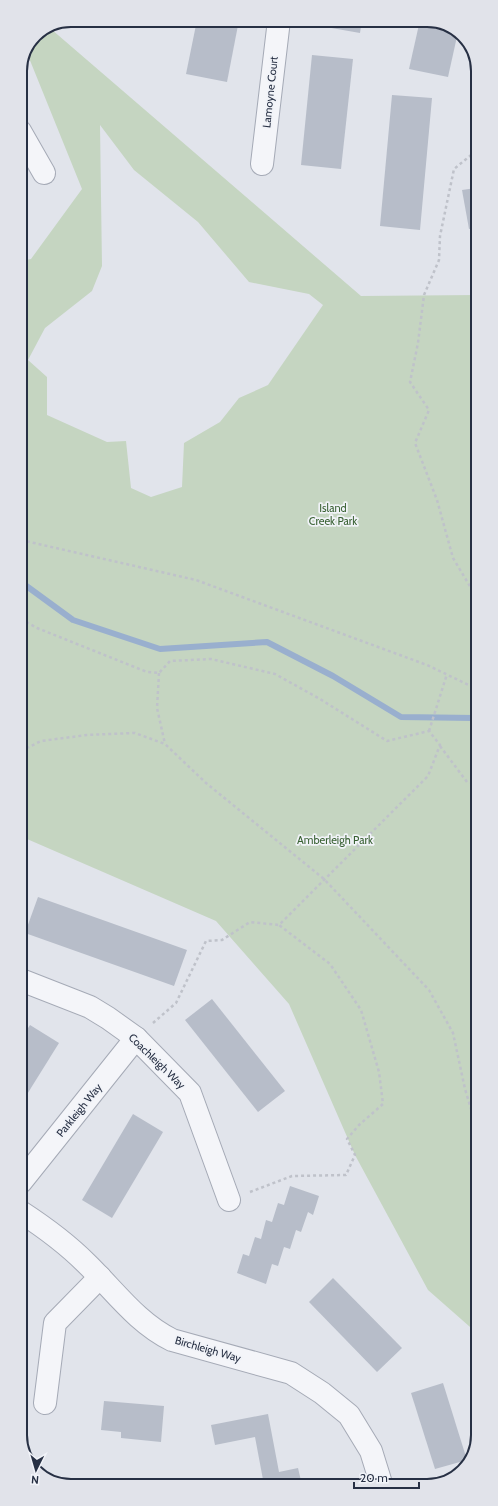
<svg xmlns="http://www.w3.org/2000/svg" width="498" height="1506" viewBox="0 0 498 1506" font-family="Cabin,sans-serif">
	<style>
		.green { fill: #c5d5c1; fill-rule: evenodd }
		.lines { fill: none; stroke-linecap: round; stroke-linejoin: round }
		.stream { stroke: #99afce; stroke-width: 6 }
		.building { fill: #b7bdc9 }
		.minor-casing { stroke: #a5aab6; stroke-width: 24 }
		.path { stroke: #bfc2ca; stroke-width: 2.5; stroke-dasharray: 3 3; stroke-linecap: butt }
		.minor { stroke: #f4f5f9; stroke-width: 22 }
		.labels { text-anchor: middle; stroke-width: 3.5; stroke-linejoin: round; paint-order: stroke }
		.street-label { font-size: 11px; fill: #273044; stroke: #f1f3f8 }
		.park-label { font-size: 11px; fill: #396133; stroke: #f1f3f8 }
		.rim { fill: none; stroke: #273044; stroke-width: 2 }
	</style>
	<rect width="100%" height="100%" fill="#e1e4eb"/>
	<path class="green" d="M51 29 361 296 477 295 478 1334 428 1290 355 1155 289 1004 216 921 27 839 21 838 20 261 31 259 82 189 27 53 35 35ZM100 125 134 170 198 222 249 282 309 294 323 305 268 385 239 398 220 422 184 443 182 487 151 497 131 488 126 441 107 442 47 415V377L28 360 45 328 92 291 102 266Z"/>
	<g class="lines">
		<polyline class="stream" points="21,582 73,620 160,649 267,642 333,676 401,717 474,718 477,720"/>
	</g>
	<g class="building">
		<polygon points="197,20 239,20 227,82 186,74"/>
		<polygon points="321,20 362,20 360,33 320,26"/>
		<polygon points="420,20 430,20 458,32 448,77 409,69"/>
		<polygon points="312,55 353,59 341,169 301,165"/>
		<polygon points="392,95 432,98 420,230 380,226"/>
		<polygon points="476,188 477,228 469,229 462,190"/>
		<polygon points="38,897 187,950 174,986 25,933"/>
		<polygon points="212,999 285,1091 258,1112 185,1020"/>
		<polygon points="30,1025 59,1043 21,1104 21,1039"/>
		<polygon points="133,1114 163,1132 112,1218 82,1200"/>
		<polygon points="290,1186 319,1196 313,1215 308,1212 301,1232 296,1230 290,1249 284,1247 278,1266 272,1264 266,1284 237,1273 243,1254 249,1256 255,1237 261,1239 266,1220 272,1222 278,1203 284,1205"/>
		<polygon points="333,1278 402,1348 377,1372 309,1302"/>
		<polygon points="443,1383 467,1460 435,1469 411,1393"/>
		<polygon points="104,1401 164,1406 161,1442 121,1438 121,1432 101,1430"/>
		<polygon points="268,1414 279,1472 298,1468 302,1485 264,1485 255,1437 215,1445 211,1425"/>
	</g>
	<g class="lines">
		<defs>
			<g id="minor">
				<polyline points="20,131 44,173"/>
				<polyline points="262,164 279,20"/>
				<polyline points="21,980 90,1007 108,1018 136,1038 190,1093 229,1200"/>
				<polyline points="21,1182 136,1038"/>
				<path d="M21 1212C44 1227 67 1244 86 1263 114 1290 137 1323 172 1340L291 1373 322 1393 349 1415 371 1451 380 1480 379 1485"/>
				<polyline points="45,1403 55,1323 100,1277"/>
			</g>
		</defs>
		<use href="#minor" class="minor-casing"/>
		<g class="path">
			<polyline points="476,151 454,169 440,236 439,260 424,295 418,343 410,382 429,410 415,443 437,500 453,558 477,598"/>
			<polyline points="21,540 196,580 427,665 477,689"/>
			<polyline points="21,619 37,628 147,672 159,673 170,661 211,659 275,674 320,699 387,741 429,731 440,745 428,776 279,925 330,964 361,1010 379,1072 383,1104 359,1125 347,1139 355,1155 346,1175 292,1176 250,1192"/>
			<polyline points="159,673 157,708 165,744"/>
			<polyline points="429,731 447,674"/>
			<polyline points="440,746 467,782 477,784"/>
			<polyline points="21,751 41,741 87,735 135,733 165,744 206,783 324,879 429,990 453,1033 465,1089 478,1132"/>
			<polyline points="153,1023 176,1003 206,941 222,940 250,922 279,925"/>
			<polyline points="21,1276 24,1240"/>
			<polyline points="414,1481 448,1479"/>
		</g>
		<use href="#minor" class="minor"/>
	</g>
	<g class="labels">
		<g class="street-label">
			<text transform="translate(270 92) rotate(-84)" y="4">Lamoyne Court</text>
			<text transform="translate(157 1061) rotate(44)" y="4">Coachleigh Way</text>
			<text transform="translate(79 1110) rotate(-51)" y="4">Parkleigh Way</text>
			<text transform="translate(208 1349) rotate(16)" y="4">Birchleigh Way</text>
		</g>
		<g class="park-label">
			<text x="333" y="512">Island<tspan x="333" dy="13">Creek Park</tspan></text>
			<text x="335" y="844">Amberleigh Park</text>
		</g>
	</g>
	<path d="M0 0H498V1506H0ZM71 27H427A44 44 0 0 1 471 71V1435A44 44 0 0 1 427 1479H71A44 44 0 0 1 27 1435V71A44 44 0 0 1 71 27Z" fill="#e1e3ea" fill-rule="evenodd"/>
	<path class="rim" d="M71 27H427A44 44 0 0 1 471 71V1435A44 44 0 0 1 427 1479H71A44 44 0 0 1 27 1435V71A44 44 0 0 1 71 27Z"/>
	<g transform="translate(36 1470) rotate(185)" stroke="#f1f3f8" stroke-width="3" paint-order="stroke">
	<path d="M0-3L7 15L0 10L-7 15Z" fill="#273044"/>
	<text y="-6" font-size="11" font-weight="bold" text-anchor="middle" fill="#273044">N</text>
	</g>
	<path d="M354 1482v6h65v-6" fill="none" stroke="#273044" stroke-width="2"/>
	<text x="360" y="1482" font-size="12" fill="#273044" stroke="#f1f3f8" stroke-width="3" paint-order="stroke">20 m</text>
</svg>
